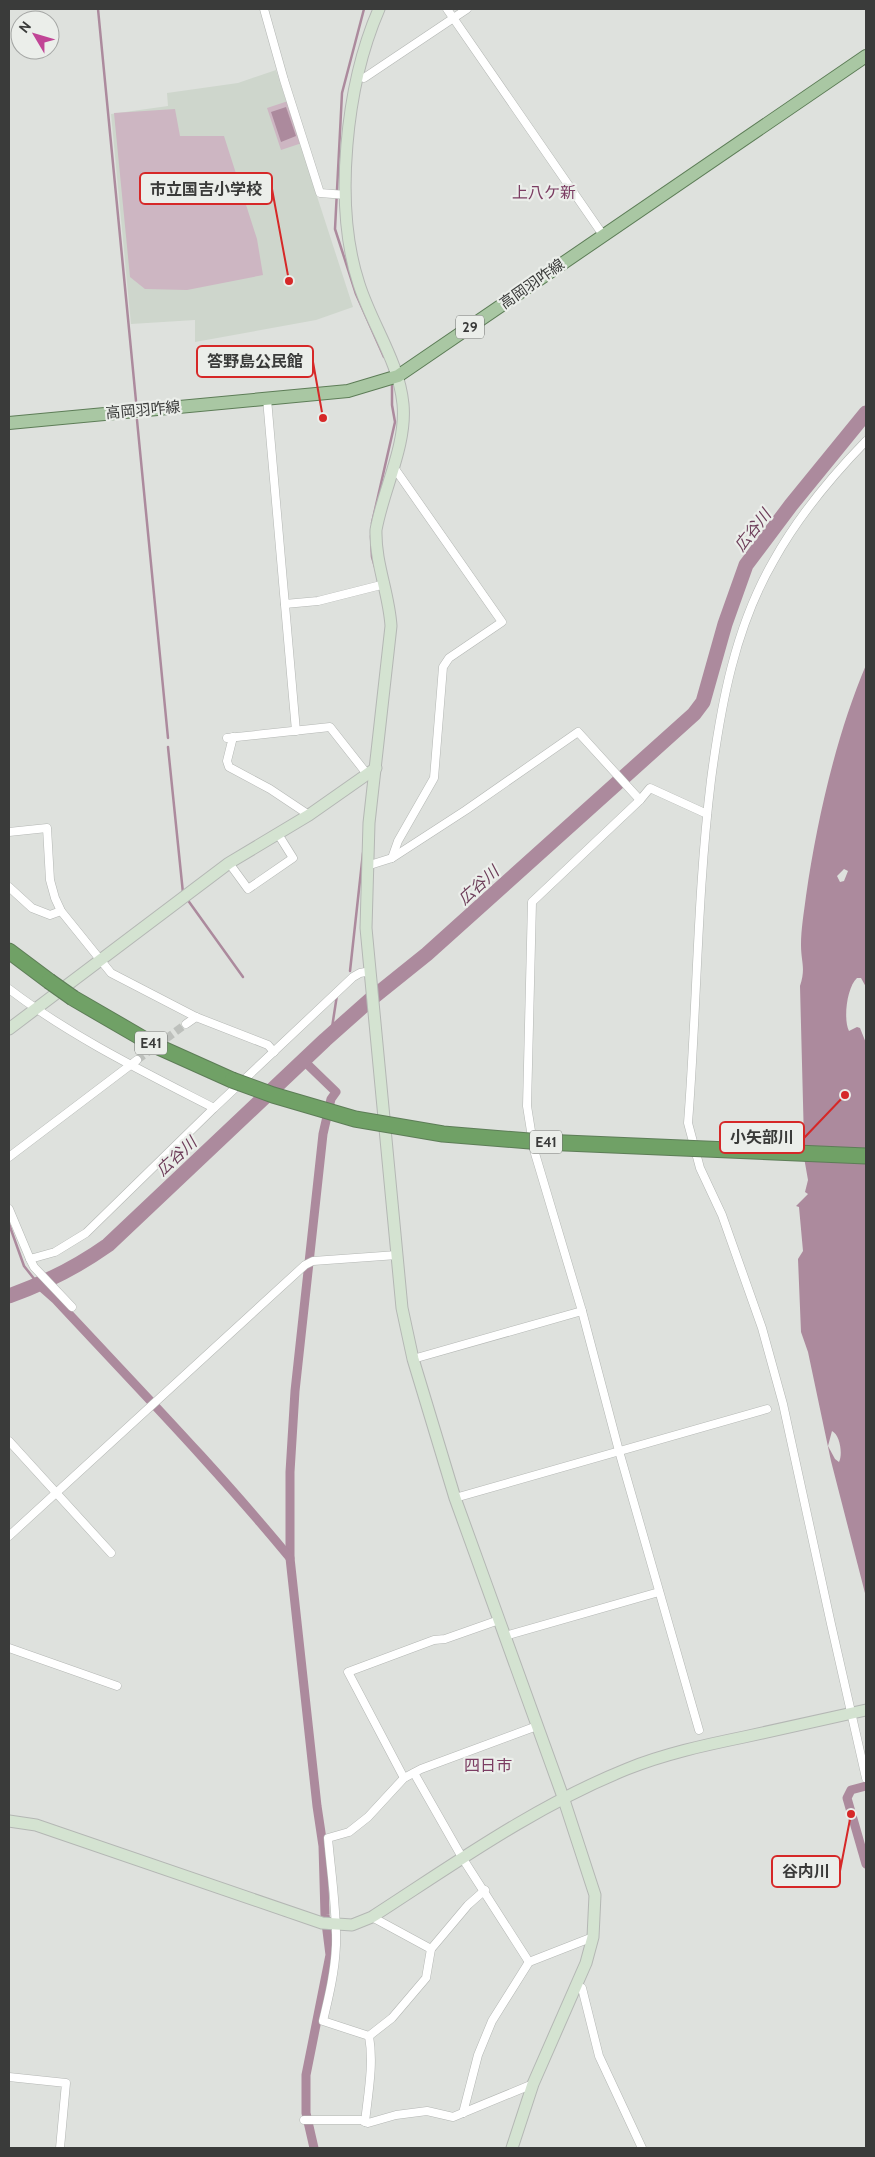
<svg xmlns="http://www.w3.org/2000/svg" width="875" height="2157" viewBox="0 0 875 2157" font-family="Cabin,'Noto Sans JP',sans-serif">
	<style>
		.built { fill: #ced6cc }
		.green { fill: #cdb6c2 }
		.water { fill: #ac8a9d; fill-rule: evenodd }
		.lines { fill: none; stroke-linecap: round; stroke-linejoin: round }
		.stream { stroke: #ac8a9d; stroke-width: 2.5 }
		.canal { stroke: #ac8a9d; stroke-width: 9 }
		.river { stroke: #ac8a9d; stroke-width: 15 }
		.street-tunnel { stroke: #bdc0bc; stroke-width: 8; stroke-dasharray: 8 4; stroke-linecap: butt }
		.street-casing { stroke: #b4b7b4; stroke-width: 9 }
		.secondary-casing { stroke: #b4b7b4; stroke-width: 13 }
		.primary-casing { stroke: #5d7d57; stroke-width: 14 }
		.highway-casing { stroke: #5d7d57; stroke-width: 17 }
		.street { stroke: #fff; stroke-width: 8 }
		.secondary { stroke: #d4e3d1; stroke-width: 11 }
		.primary { stroke: #a9c7a3; stroke-width: 12 }
		.highway { stroke: #70a166; stroke-width: 15 }
		.highway-bridge-casing { stroke: #5d7d57; stroke-width: 17; stroke-linecap: butt }
		.highway-bridge { stroke: #70a166; stroke-width: 15 }
		.labels { text-anchor: middle; stroke-width: 4.5; stroke-linejoin: round; paint-order: stroke }
		.shield { fill: #ebeeea; stroke: #6f716f; stroke-width: 1 }
		.shield-label { font-size: 14px; font-weight: bold; fill: #3a3b3a }
		.street-label { font-size: 15px; fill: #3a3b3a; stroke: #ebeeea }
		.neighbourhood-label { font-size: 16px; fill: #7b3c62; stroke: #ebeeea }
		.water-label { font-size: 16px; font-style: italic; fill: #6d3d59; stroke: #ebeeea }
		.leader { fill: none; stroke: #d62828; stroke-width: 2 }
		.callout-dot { fill: #d62828; stroke: #ebeeea; stroke-width: 2 }
		.callout { fill: #ebeeea; stroke: #d62828; stroke-width: 2 }
		.callout-label { font-size: 16px; text-anchor: middle; font-weight: bold; fill: #3a3b3a }
	</style>
	<rect width="100%" height="100%" fill="#dee1dd"/>
	<polygon class="built" points="276,70 353,307 316,320 195,342 195,320 131,324 111,114 168,106 167,93 238,83"/>
	<g class="green">
		<polygon points="288,101 302,143 281,150 267,108"/>
		<polygon points="175,109 180,136 224,136 257,239 263,275 187,290 145,289 130,277 114,113"/>
	</g>
	<g class="water">
		<polygon points="286,107 296,136 281,142 271,112"/>
		<path d="M866 665V987L861 978H857C847 987 843 1019 849 1031L857 1027 860 1028 866 1043V1597L831 1461 808 1352 801 1332 798 1259 803 1251 799 1207 796 1206 808 1194 805 1192 808 1180 802 1146V1142L804 1141 800 986C806 968 801 962 801 945 801 929 804 912 806 896 817 820 836 736 866 665ZM844 869 848 871 844 881 840 882 837 876ZM832 1431C840 1435 843 1454 839 1462L835 1459 828 1446Z"/>
	</g>
	<g class="lines">
		<g class="stream">
			<polyline points="98,9 136,401"/>
			<polyline points="364,9 342,93 335,229 356,294 384,357"/>
			<polyline points="137,420 168,738"/>
			<polyline points="372,523 395,422 392,405 392,381"/>
			<polyline points="371,536 372,557 375,567"/>
			<polyline points="168,747 183,893"/>
			<polyline points="187,899 243,977"/>
			<polyline points="350,971 363,853"/>
			<polyline points="331,1034 337,995"/>
			<polyline points="9,1224 24,1266 39,1285"/>
		</g>
		<g class="canal">
			<polyline points="304,1061 336,1092 331,1099 323,1134 295,1391 290,1472 290,1558 317,1806 323,1846 325,1915 330,1955 306,2075 306,2113 314,2148"/>
			<path d="M39 1285 56 1300C135 1385 216 1468 290 1558"/>
			<polyline points="866,1786 851,1790 847,1798 866,1864"/>
		</g>
		<path class="river" d="M9 1296C45 1283 77 1267 108 1245L325 1040 371 999 427 954 694 714 703 702 725 624 746 565 791 505 866 413"/>
		<polyline class="street-tunnel" points="137,1060 186,1024"/>
		<defs>
			<g id="street">
				<polyline points="264,9 284,80 320,193 346,195"/>
				<polyline points="447,9 603,235"/>
				<polyline points="358,76 364,78 467,9"/>
				<polyline points="267,399 296,731"/>
				<path d="M866 441C831 477 799 515 774 560 735 627 721 704 711 780 697 894 697 1009 688 1123L700 1168 722 1215 762 1328 783 1404 831 1624 866 1778"/>
				<polyline points="285,604 318,601 385,584"/>
				<polyline points="233,737 227,761 229,767 270,789 309,815"/>
				<polyline points="227,738 330,727 367,774"/>
				<polyline points="9,832 47,828 50,880 55,898 61,911 111,973 196,1017 268,1045 274,1052"/>
				<polyline points="392,858 466,810 578,732 640,800"/>
				<polyline points="229,863 248,889 293,858 278,834"/>
				<polyline points="367,864 373,864 392,858 398,841 434,778 443,667 449,658 502,622 393,466"/>
				<polyline points="9,887 32,908 50,915 61,911"/>
				<path d="M9 989C72 1037 144 1072 214 1108L353 977 360 973 371 971"/>
				<polyline points="186,1024 196,1017"/>
				<polyline points="9,1157 137,1060"/>
				<polyline points="9,1209 30,1259 55,1252 86,1233 214,1108"/>
				<polyline points="30,1259 34,1267 72,1307"/>
				<polyline points="413,1359 582,1311"/>
				<polyline points="9,1441 111,1553"/>
				<polyline points="455,1498 767,1409"/>
				<polyline points="9,1536 305,1265 313,1261 397,1255"/>
				<polyline points="505,1636 659,1592"/>
				<polyline points="9,1648 117,1686"/>
				<polyline points="699,1730 619,1451 582,1311 534,1150 527,1106 532,902 640,800 650,788 707,814"/>
				<polyline points="414,1773 463,1859 529,1962"/>
				<polyline points="404,1778 348,1672 434,1640 445,1639 499,1620"/>
				<path d="M485 1890 468 1905 431 1949 426 1978 392 2018 369 2036 323 2021C329 1996 335 1971 336 1945 337 1910 331 1873 328 1838L349 1832 368 1817 404 1778 421 1769 537 1726"/>
				<polyline points="372,1917 431,1949"/>
				<polyline points="577,1985 582,1988 599,2056 642,2148"/>
				<polyline points="9,2077 66,2083 60,2148"/>
				<polyline points="463,2113 478,2055 492,2021 529,1962 593,1937"/>
				<path d="M304 2120H361L365 2122C368 2094 374 2064 369 2036"/>
				<polyline points="365,2122 368,2123 396,2115 427,2111 453,2117 533,2084"/>
			</g>
			<g id="secondary">
				<path d="M379 9C346 85 333 205 359 284 372 325 399 362 403 404 407 445 383 490 376 530 375 563 389 593 391 626L369 823 366 928 402 1308 413 1359 455 1498 563 1797 595 1895 593 1937 586 1963 533 2084 512 2148"/>
				<polyline points="9,1029 229,863 309,815 376,768"/>
				<path d="M9 1821 36 1825 322 1923 352 1925 372 1917C454 1864 535 1806 627 1769 664 1754 705 1745 744 1737 785 1728 826 1719 866 1710"/>
			</g>
			<polyline id="primary" points="9,423 348,391 398,376 866,56"/>
			<g id="highway">
				<polyline points="9,951 49,981"/>
				<polyline points="73,998 154,1045 232,1080"/>
			</g>
		</defs>
		<use href="#street" class="street-casing"/>
		<use href="#secondary" class="secondary-casing"/>
		<use href="#primary" class="primary-casing"/>
		<use href="#highway" class="highway-casing"/>
		<use href="#street" class="street"/>
		<use href="#secondary" class="secondary"/>
		<use href="#primary" class="primary"/>
		<use href="#highway" class="highway"/>
		<defs>
			<g id="highway-bridge">
				<polyline points="49,981 73,998"/>
				<polyline points="232,1080 273,1095 355,1119 443,1134 542,1142 866,1156"/>
			</g>
		</defs>
		<use href="#highway-bridge" class="highway-bridge-casing"/>
		<use href="#highway-bridge" class="highway-bridge"/>
	</g>
	<g class="labels">
		<g class="shield">
			<rect x="456" y="315.5" width="28" height="23" rx="4"/>
			<rect x="135" y="1031.5" width="32" height="23" rx="4"/>
			<rect x="530" y="1130.5" width="32" height="23" rx="4"/>
		</g>
		<g class="shield-label">
			<text x="470" y="332">29</text>
			<text x="151" y="1048">E41</text>
			<text x="546" y="1147">E41</text>
		</g>
		<g class="street-label">
			<text transform="translate(532 284) rotate(-35)" y="5">高岡羽咋線</text>
			<text transform="translate(143 410) rotate(-5)" y="5">高岡羽咋線</text>
		</g>
		<g class="neighbourhood-label">
			<text x="544" y="198">上八ケ新</text>
			<text x="488" y="1771">四日市</text>
		</g>
		<g class="water-label">
			<text transform="translate(752 530) rotate(-52)" y="6">広谷川</text>
			<text transform="translate(478 885) rotate(-42)" y="6">広谷川</text>
			<text transform="translate(176 1156) rotate(-43)" y="6">広谷川</text>
		</g>
	</g>
	<path class="leader" d="M289 281L272 189M323 418L313 362M845 1095L804 1138M851 1814L840 1871"/>
	<g class="callout-dot">
		<circle cx="289" cy="281" r="5"/>
		<circle cx="323" cy="418" r="5"/>
		<circle cx="845" cy="1095" r="5"/>
		<circle cx="851" cy="1814" r="5"/>
	</g>
	<g class="callout">
		<rect x="140" y="173" width="132" height="31" rx="5"/>
		<rect x="197" y="346" width="116" height="31" rx="5"/>
		<rect x="720" y="1122" width="84" height="31" rx="5"/>
		<rect x="772" y="1856" width="68" height="31" rx="5"/>
	</g>
	<g class="callout-label">
		<text x="206" y="195">市立国吉小学校</text>
		<text x="255" y="367">答野島公民館</text>
		<text x="762" y="1143">小矢部川</text>
		<text x="806" y="1877">谷内川</text>
	</g>
	<rect width="875" height="2157" fill="none" stroke="#3a3b3a" stroke-width="20"/>
	<g transform="translate(35 35) rotate(308)"><circle r="24" fill="#ebeeea" stroke="#a4a6a4"/>
	<path d="M0-4L9 19L0 12L-9 19Z" fill="#c14596"/>
	<text y="-8" font-size="14" font-weight="bold" text-anchor="middle" fill="#3a3b3a">N</text>
	</g>
</svg>
